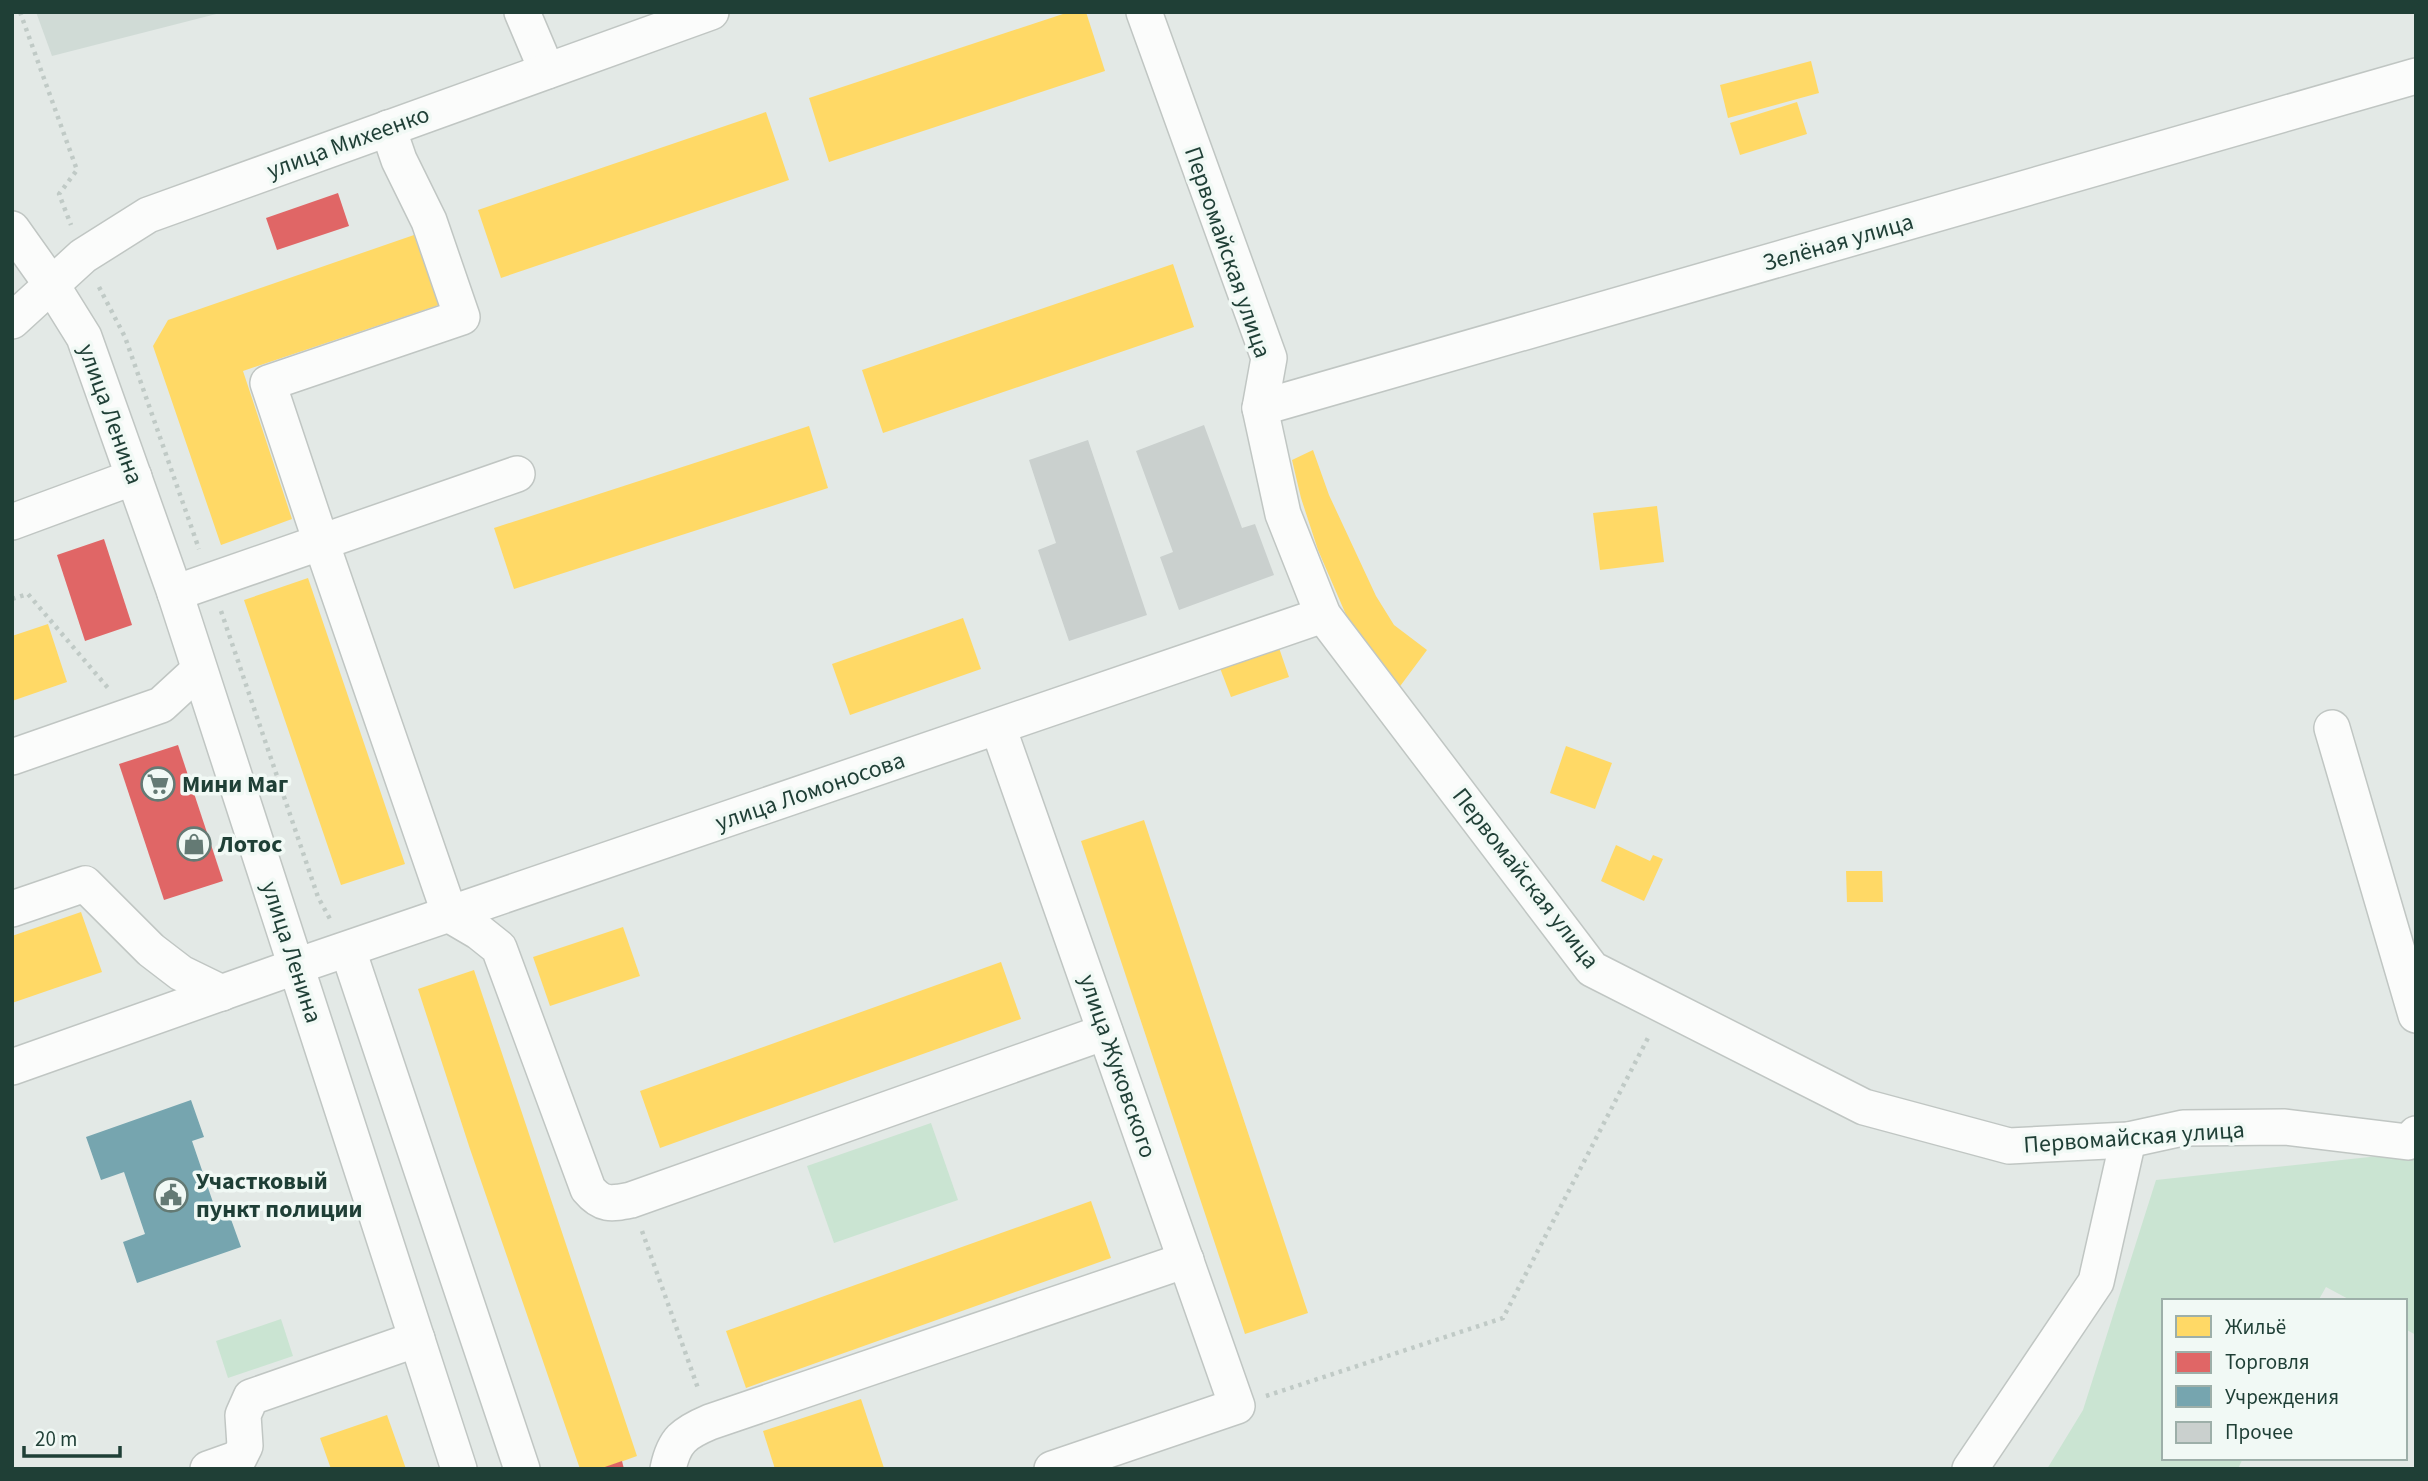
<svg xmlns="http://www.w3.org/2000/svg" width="2428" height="1481" viewBox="0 0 2428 1481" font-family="'Source Sans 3',sans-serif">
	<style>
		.built { fill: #d0dbd6 }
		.green { fill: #cae4d2 }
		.homes { fill: #ffd966 }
		.shops { fill: #e06666 }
		.public { fill: #76a5af }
		.building { fill: #cad0ce }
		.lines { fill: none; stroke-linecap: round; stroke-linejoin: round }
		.minor-casing { stroke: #c0c6c3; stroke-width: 38 }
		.path { stroke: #c0cac6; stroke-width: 4.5; stroke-dasharray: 3.5 5; stroke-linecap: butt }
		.minor { stroke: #fbfcfb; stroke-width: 35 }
		.labels { text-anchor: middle; stroke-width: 7; stroke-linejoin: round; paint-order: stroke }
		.street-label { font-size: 24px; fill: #1f3f36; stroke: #f1f9f5 }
		.poi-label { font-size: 24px; font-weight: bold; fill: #1f3f36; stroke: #f1f9f5; text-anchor: start }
	</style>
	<rect width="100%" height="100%" fill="#e3e9e6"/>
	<polygon class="built" points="36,12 224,12 52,56"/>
	<g class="green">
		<polygon points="931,1123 958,1200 834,1243 807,1166"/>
		<polygon points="2416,1152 2416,1335 2405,1329 2405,1301 2352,1301 2326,1287 2318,1301 2164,1301 2164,1458 2243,1458 2238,1469 2047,1469 2083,1410 2156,1180"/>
		<polygon points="281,1319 293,1356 228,1378 216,1341"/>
	</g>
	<g class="homes">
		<polygon points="1069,12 1086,12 1105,71 829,162 809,98"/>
		<polygon points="1811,61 1819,93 1728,118 1720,85"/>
		<polygon points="1797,102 1807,134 1740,155 1730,123"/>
		<polygon points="766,112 789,180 501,278 478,210"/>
		<polygon points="414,235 439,305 243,371 292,519 221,545 153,346 168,320"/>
		<polygon points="1173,264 1194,327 883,433 862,370"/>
		<polygon points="809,426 828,488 514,589 494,528"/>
		<polygon points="1313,450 1329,495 1376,596 1394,625 1427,650 1398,689 1366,649 1347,617 1318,550 1301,498 1292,460"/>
		<polygon points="1657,506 1664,562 1600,570 1593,513"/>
		<polygon points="308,578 405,864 341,885 244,600"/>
		<polygon points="963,618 981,669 850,715 832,664"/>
		<polygon points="48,624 67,682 12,701 12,636"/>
		<polygon points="1278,645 1289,677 1231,697 1220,668"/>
		<polygon points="1566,746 1612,763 1595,809 1550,793"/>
		<polygon points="1144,820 1308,1313 1245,1334 1081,841"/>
		<polygon points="1616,845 1650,861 1653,855 1663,859 1644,901 1601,881"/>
		<polygon points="1846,871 1882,871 1883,902 1847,902"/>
		<polygon points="81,912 102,972 12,1003 12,936"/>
		<polygon points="623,927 640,976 550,1006 533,957"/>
		<polygon points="1001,962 1021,1019 660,1148 640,1091"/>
		<polygon points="474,970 637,1456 601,1469 580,1469 470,1149 418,989"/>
		<polygon points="1091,1201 1111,1258 746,1388 726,1331"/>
		<polygon points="861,1399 884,1468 775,1469 763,1431"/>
		<polygon points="387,1415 406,1469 331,1469 320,1438"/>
	</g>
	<g class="shops">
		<polygon points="338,193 349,226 277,250 266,218"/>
		<polygon points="104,539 132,625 85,641 57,555"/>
		<polygon points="178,745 223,881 164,900 119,764"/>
		<polygon points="622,1461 624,1469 602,1469 602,1468"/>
	</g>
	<polygon class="public" points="191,1100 204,1137 192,1141 217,1214 228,1211 241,1247 137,1283 123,1242 145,1234 124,1172 101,1180 86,1137"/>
	<g class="building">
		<polygon points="1204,425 1242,528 1255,524 1274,575 1179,610 1160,557 1173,552 1136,451"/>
		<polygon points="1088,440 1147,615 1069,641 1038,550 1056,543 1029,460"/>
	</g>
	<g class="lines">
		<defs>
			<g id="minor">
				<polyline points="522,12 547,71"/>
				<polyline points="1144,12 1269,358 1260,408 1283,514 1323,615 1592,969 1864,1107 2009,1146 2128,1140 2183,1128 2285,1127 2408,1142 2416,1134"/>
				<path d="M388 128 399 160 429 221 462 317 268 383 321 542 450 915 479 932 499 948 588 1189C602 1206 611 1204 631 1200L1105 1032"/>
				<polyline points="12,229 51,284 84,337 175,593 459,1469"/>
				<polyline points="12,321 83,256 148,215 711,12"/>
				<polyline points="1260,408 2416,76"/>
				<polyline points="12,522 134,477"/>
				<polyline points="175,593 517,474"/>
				<polyline points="998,727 1237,1406 1052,1469"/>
				<polyline points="2332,728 2416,1015"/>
				<polyline points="12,757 161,705 199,670"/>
				<polyline points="12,909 85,884 151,950 181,973 222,993"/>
				<polyline points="348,950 522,1469"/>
				<polyline points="12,1067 297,966 1323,615"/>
				<polyline points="208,1469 239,1458 245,1446 243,1415 251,1397 417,1339"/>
				<path d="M668 1469C674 1440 684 1433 710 1422L1186 1260"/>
				<polyline points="1970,1469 2096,1282 2128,1140"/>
			</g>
		</defs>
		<use href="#minor" class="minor-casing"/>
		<g class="path">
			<polyline points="20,12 77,170 59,194 71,225"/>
			<polyline points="99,287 125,337 199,549"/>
			<polyline points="12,599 28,594 108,688"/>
			<polyline points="221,611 318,897 330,919"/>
			<polyline points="642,1231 699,1391"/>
			<polyline points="1266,1396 1503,1318 1650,1034"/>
		</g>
		<use href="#minor" class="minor"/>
	</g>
	<defs>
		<symbol id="supermarket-ring" viewBox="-11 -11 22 22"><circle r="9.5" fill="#f1f9f5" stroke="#647a74" stroke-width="1.5"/><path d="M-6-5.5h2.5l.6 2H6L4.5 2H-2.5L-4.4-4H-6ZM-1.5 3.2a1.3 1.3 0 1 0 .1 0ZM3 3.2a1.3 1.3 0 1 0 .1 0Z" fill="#647a74"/></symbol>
		<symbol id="shop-ring" viewBox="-11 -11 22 22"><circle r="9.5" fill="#f1f9f5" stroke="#647a74" stroke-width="1.5"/><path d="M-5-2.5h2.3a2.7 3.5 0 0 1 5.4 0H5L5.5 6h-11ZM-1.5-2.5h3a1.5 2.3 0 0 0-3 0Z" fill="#647a74"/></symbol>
		<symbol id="civic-ring" viewBox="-11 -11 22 22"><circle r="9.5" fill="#f1f9f5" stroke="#647a74" stroke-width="1.5"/><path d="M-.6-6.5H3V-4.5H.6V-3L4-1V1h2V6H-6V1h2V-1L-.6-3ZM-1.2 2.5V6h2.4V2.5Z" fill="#647a74"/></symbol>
	</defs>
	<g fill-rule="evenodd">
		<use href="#supermarket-ring" x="139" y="765" width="38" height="38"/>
		<use href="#shop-ring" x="175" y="825" width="38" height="38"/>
		<use href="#civic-ring" x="152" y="1176" width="38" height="38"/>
	</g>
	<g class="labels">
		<g class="street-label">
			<text transform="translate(348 142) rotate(-20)" y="8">улица Михеенко</text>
			<text transform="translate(1838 242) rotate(-16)" y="8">Зелёная улица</text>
			<text transform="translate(1228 252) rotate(71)" y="8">Первомайская улица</text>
			<text transform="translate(111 414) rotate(70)" y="8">улица Ленина</text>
			<text transform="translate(810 791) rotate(-19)" y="8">улица Ломоносова</text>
			<text transform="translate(1526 878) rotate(52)" y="8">Первомайская улица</text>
			<text transform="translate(292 952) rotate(72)" y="8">улица Ленина</text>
			<text transform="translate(1118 1066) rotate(71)" y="8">улица Жуковского</text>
			<text transform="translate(2134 1137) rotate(-4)" y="8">Первомайская улица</text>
		</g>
		<g class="poi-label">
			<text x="182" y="792">Мини Маг</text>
			<text x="218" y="852">Лотос</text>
			<text x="196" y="1189">Участковый<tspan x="196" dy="28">пункт полиции</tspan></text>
		</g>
	</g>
	<rect width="2428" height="1481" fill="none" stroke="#1f3f36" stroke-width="28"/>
	<rect x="2162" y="1299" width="245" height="161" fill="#f1f9f5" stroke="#9dafa9" stroke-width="2"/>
	<rect x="2176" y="1316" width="35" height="21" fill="#ffd966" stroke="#9dafa9" stroke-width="2"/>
	<text x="2225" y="1334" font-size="21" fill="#1f3f36">Жильё</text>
	<rect x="2176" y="1352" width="35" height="21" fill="#e06666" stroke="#9dafa9" stroke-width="2"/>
	<text x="2225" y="1369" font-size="21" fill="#1f3f36">Торговля</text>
	<rect x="2176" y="1386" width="35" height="21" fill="#76a5af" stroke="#9dafa9" stroke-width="2"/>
	<text x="2225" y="1404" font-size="21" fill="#1f3f36">Учреждения</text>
	<rect x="2176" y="1422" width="35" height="21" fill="#cad0ce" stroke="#9dafa9" stroke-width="2"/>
	<text x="2225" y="1439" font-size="21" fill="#1f3f36">Прочее</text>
	<path d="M24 1446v10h96v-10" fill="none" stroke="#1f3f36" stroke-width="3.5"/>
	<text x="35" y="1446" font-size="21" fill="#1f3f36" stroke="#f1f9f5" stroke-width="5" paint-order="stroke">20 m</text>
</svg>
